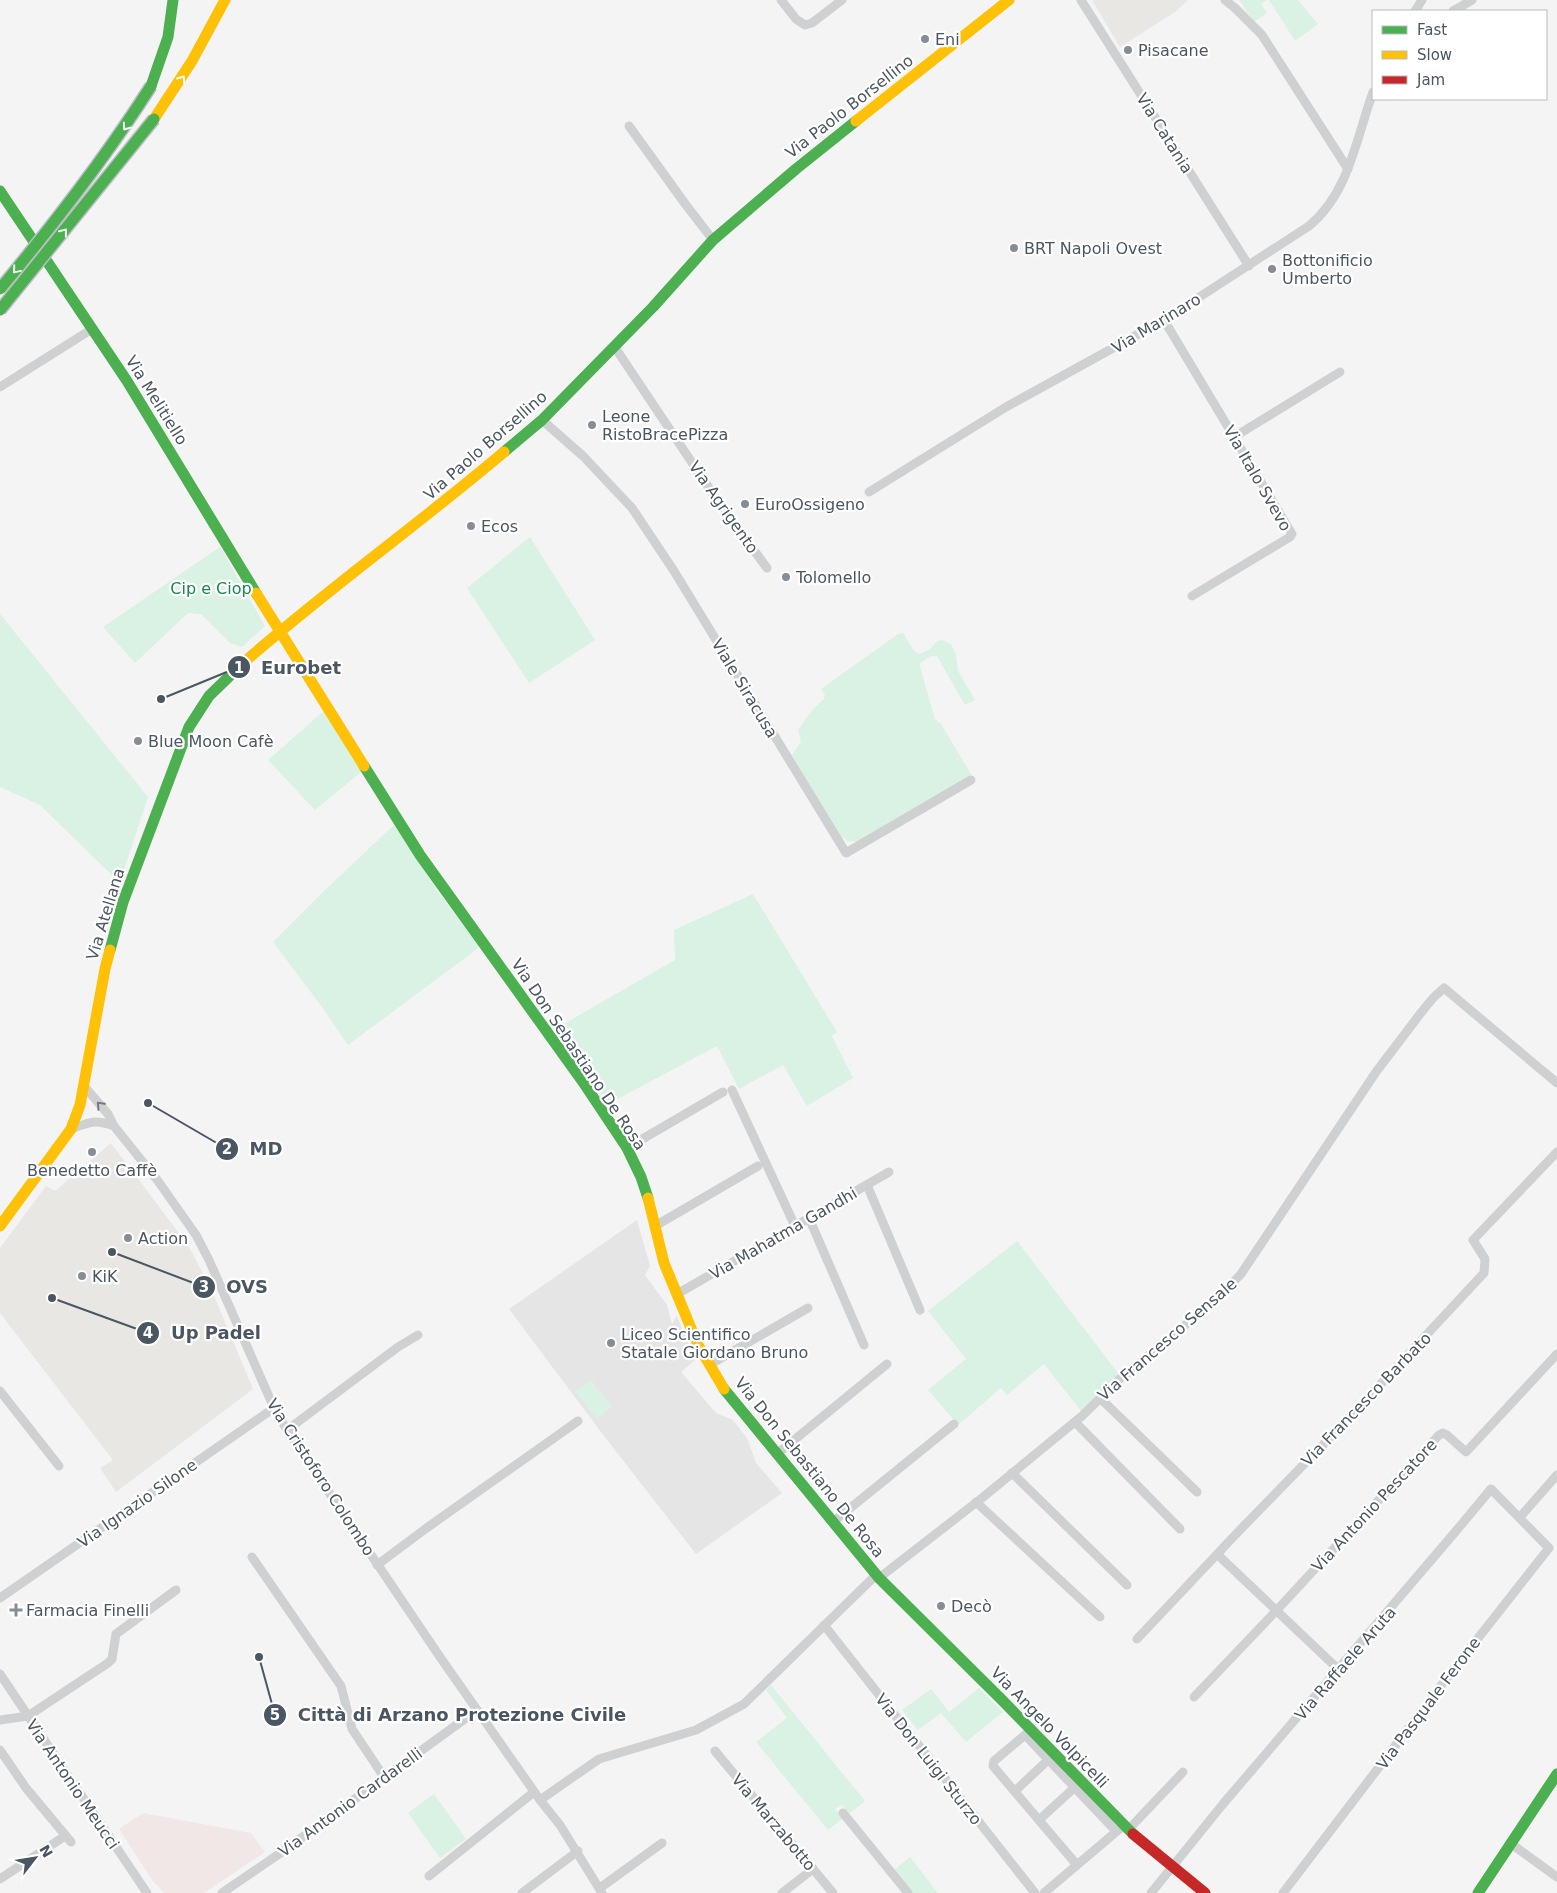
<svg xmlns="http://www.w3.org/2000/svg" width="1557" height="1893" viewBox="0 0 1557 1893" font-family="'DejaVu Sans',sans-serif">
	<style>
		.commercial { fill: #e8e7e3 }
		.education { fill: #e6e5e6 }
		.medical { fill: #f1e7e6 }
		.green { fill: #d9f2e3 }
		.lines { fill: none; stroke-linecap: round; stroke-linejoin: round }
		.street { stroke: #ced0d2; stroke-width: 9 }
		.fast { stroke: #4caf50; stroke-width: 11 }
		.slow { stroke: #ffc107; stroke-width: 11 }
		.jam { stroke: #c62828; stroke-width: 11 }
		.fast-bridge-casing { stroke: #b9bec3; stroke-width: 14; stroke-linecap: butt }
		.fast-bridge { stroke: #4caf50; stroke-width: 11 }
		.oneway { stroke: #f6fbf6 }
		.oneway2 { stroke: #727b83 }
		.poi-dot { fill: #868d94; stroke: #fff; stroke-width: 2 }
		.labels { text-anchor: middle; stroke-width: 4.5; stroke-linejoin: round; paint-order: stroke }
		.poi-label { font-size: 16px; fill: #4a5661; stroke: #fff; text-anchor: start }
		.street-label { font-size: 16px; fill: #4a5661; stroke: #fff }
		.park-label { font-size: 16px; fill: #17864f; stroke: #fff }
		.leader { fill: none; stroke: #4a5661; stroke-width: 2 }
		.callout-dot { fill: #4a5661; stroke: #fff; stroke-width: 2 }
		.mark-label { font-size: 15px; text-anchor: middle; font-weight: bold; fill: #fff }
		.callout-label { font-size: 18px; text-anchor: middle; font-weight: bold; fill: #4a5661; stroke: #fff; stroke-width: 4.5; stroke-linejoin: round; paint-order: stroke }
	</style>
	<rect width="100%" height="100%" fill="#f4f4f4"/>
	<g class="commercial">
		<polygon points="1092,0 1188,0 1175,12 1120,47"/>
		<polygon points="111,1143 188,1245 212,1291 253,1389 116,1492 100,1468 113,1460 0,1313 0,1248 46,1186 55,1191"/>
	</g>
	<polygon class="education" points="637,1220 650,1266 645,1275 667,1305 672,1324 677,1316 695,1360 681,1372 716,1413 733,1420 747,1438 756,1463 782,1493 696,1554 604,1436 509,1309"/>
	<polygon class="medical" points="143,1813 251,1833 265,1852 204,1893 164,1893 152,1880 119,1829"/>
	<g class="green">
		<polygon points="1239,0 1267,0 1261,4 1267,13 1254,22"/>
		<polygon points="1269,0 1298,0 1318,24 1295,41"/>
		<polygon points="530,537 595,640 529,683 467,588"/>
		<polygon points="220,547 265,626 242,647 230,643 201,614 188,613 135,663 103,627"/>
		<polygon points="0,614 148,797 122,876 116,879 40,805 0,787"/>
		<polygon points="903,633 914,651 919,654 930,649 936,642 942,640 951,644 956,655 958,671 975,700 965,705 937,656 931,656 920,663 920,667 935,719 941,724 972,776 858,842 848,841 838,834 792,755 801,742 798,730 813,709 824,699 825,695 821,689 898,634"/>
		<polygon points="324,711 362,771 315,810 268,760"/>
		<polygon points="395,824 436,889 479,946 477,949 348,1045 322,1007 273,942 323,892"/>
		<polygon points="753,894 837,1032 832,1036 853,1078 807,1106 783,1065 739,1089 717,1046 608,1104 555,1029 675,960 674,930"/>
		<polygon points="1017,1241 1121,1377 1081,1411 1044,1364 1007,1395 1001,1388 958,1425 928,1390 966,1359 928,1311"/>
		<polygon points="591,1380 612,1407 597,1419 575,1391"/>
		<polygon points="771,1685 865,1801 849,1814 842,1805 835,1809 843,1818 828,1830 756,1742 787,1718 766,1690"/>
		<polygon points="979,1688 1003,1712 966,1742 941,1713 918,1730 902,1710 931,1689 949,1712"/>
		<polygon points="434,1794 466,1839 440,1858 408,1813"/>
		<polygon points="910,1857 938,1893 912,1893 894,1870"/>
	</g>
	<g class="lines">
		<g class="street">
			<polyline points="781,0 796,19 805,25 812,23 842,0"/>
			<polyline points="1081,0 1249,266"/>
			<polyline points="1225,0 1235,8 1262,35 1348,169"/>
			<polyline points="1415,11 1422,0"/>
			<polyline points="1453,11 1472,0"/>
			<polyline points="629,126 686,205 713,240"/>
			<polyline points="1164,320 1292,534 1290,537 1192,596"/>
			<polyline points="614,346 717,500 767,568"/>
			<polyline points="0,387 92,329"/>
			<polyline points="542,420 583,456 632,508 674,571 846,853 971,780"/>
			<polyline points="1234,437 1340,372"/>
			<path d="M869 492 1006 407 1164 320 1309 226C1349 193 1356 139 1373 92"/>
			<polyline points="84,1086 108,1114 114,1126 158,1181 196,1235 209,1260 274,1408 287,1430 440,1657 540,1800 560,1825 602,1893"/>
			<polyline points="732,1090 795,1226"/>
			<path d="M71 1129C89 1122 95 1119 114 1126"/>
			<polyline points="627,1148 723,1092"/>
			<polyline points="867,1185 920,1310"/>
			<polyline points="809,1218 864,1345"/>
			<polyline points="655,1226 758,1166"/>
			<polyline points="677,1294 889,1172"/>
			<polyline points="709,1365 808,1308"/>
			<polyline points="0,1391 59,1466"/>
			<polyline points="1100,1398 1197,1492"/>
			<polyline points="1075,1422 1180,1529"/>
			<polyline points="287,1430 398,1347 418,1335"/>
			<polyline points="777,1454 887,1364"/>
			<polyline points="1012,1473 1127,1585"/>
			<polyline points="976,1502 1100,1617"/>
			<polyline points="1520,1517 1557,1475"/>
			<polyline points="833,1522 954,1424"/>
			<polyline points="1218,1555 1339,1670"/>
			<polyline points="252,1557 341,1686 352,1729 384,1777"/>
			<polyline points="377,1565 428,1527 578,1421"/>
			<polyline points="879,1578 982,1498 1082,1416 1121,1378 1218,1298 1241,1274 1376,1072 1420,1014 1433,998 1444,988 1557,1083"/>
			<polyline points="0,1598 274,1408"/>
			<polyline points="824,1625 1035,1893"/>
			<polyline points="1137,1639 1238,1532 1350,1417 1484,1273 1485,1259 1473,1240 1557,1152"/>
			<polyline points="0,1674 147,1893"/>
			<polyline points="1194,1697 1276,1611 1439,1435 1443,1433 1447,1435 1466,1452 1557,1354"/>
			<polyline points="0,1720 28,1716 108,1663 112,1659 116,1634 176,1590"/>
			<polyline points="1031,1730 994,1761 993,1766 1077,1865"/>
			<polyline points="1025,1735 1112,1827"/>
			<polyline points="0,1750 26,1788 71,1842"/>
			<polyline points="715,1751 833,1893"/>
			<polyline points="1015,1791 1048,1760"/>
			<polyline points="540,1800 599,1759 696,1730 744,1704 876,1575"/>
			<polyline points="843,1813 908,1893"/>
			<polyline points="1039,1820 1074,1788"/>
			<polyline points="1128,1830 1183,1772"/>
			<polyline points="1510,1843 1557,1877"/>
			<polyline points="429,1876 534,1792"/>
			<polyline points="0,1879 65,1836"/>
			<polyline points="600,1888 662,1843"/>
			<polyline points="222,1893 282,1852 477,1710"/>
			<polyline points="522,1893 578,1851"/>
			<polyline points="782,1893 813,1869"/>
			<polyline points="1044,1893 1123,1826"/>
			<polyline points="1151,1893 1223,1804 1456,1531 1491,1489 1549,1548 1453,1670 1283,1893"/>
		</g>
		<g class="fast">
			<polyline points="151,86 168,37 173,0"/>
			<polyline points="0,191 127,381 256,593"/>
			<polyline points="504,452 542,420 653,307 713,240 796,169 856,121"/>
			<polyline points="364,766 420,855 583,1082 627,1148 641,1177 648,1198"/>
			<polyline points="110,950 123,902 189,727 209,696 242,664"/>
			<polyline points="724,1389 879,1578 1001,1699 1133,1834"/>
			<polyline points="1478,1893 1557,1774"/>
		</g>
		<g class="slow">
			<polyline points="154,119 192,61 225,0"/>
			<polyline points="856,121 1009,0"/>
			<polyline points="256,593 364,766"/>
			<path d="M242 664C326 590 418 525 504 452"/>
			<polyline points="648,1198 664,1263 698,1345 724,1389"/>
			<polyline points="0,1226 71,1129 80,1105 105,969 110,950"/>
		</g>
		<polyline class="jam" points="1133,1834 1205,1893"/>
		<defs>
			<g id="fast-bridge">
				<path d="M0 289C54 224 106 157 151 86"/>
				<polyline points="0,310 154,119"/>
			</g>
		</defs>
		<use href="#fast-bridge" class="fast-bridge-casing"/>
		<use href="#fast-bridge" class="fast-bridge"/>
	</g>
	<defs><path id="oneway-chevron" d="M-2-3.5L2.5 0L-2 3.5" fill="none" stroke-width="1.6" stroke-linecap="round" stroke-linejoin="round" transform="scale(1.25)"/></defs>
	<g class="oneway">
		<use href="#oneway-chevron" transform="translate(182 79) rotate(-55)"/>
		<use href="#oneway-chevron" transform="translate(126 127) rotate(125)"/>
		<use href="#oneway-chevron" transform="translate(64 232) rotate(-51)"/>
		<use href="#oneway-chevron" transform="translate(16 270) rotate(130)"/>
	</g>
	<use class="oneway2" href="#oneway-chevron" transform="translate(100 1105) rotate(-133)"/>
	<g class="poi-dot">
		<circle cx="925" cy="39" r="5"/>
		<circle cx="1128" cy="50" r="5"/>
		<circle cx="1014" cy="248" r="5"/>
		<circle cx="1272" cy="269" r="5"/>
		<circle cx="592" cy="425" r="5"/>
		<circle cx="745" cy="504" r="5"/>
		<circle cx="471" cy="526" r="5"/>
		<circle cx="786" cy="577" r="5"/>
		<circle cx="138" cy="741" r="5"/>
		<circle cx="92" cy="1152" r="5"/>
		<circle cx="128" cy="1238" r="5"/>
		<circle cx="82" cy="1276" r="5"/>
		<circle cx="611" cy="1343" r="5"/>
		<circle cx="941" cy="1606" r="5"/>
		<path d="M13.5 1602.5h5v5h5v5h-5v5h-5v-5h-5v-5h5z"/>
	</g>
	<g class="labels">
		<g class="poi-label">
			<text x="935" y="45">Eni</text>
			<text x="1138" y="56">Pisacane</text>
			<text x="1024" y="254">BRT Napoli Ovest</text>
			<text x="1282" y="266">Bottonificio<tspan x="1282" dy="18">Umberto</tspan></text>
			<text x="602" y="422">Leone<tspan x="602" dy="18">RistoBracePizza</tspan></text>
			<text x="755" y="510">EuroOssigeno</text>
			<text x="481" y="532">Ecos</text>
			<text x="796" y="583">Tolomello</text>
			<text x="148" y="747">Blue Moon Cafè</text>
			<text x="92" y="1176" text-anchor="middle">Benedetto Caffè</text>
			<text x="138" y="1244">Action</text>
			<text x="92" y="1282">KiK</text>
			<text x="621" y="1340">Liceo Scientifico<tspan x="621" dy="18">Statale Giordano Bruno</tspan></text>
			<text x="951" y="1612">Decò</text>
			<text x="26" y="1616">Farmacia Finelli</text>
		</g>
		<g class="street-label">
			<text transform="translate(849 106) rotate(-38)" y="6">Via Paolo Borsellino</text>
			<text transform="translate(1165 133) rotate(58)" y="6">Via Catania</text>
			<text transform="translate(1156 323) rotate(-31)" y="6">Via Marinaro</text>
			<text transform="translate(157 400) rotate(58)" y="6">Via Melitiello</text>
			<text transform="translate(485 445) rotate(-41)" y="6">Via Paolo Borsellino</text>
			<text transform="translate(1258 478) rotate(60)" y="6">Via Italo Svevo</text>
			<text transform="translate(724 507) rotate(55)" y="6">Via Agrigento</text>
			<text transform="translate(745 688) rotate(59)" y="6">Viale Siracusa</text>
			<text transform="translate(105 914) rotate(-73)" y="6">Via Atellana</text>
			<text transform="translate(579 1054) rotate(56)" y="6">Via Don Sebastiano De Rosa</text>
			<text transform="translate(783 1233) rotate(-30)" y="6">Via Mahatma Gandhi</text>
			<text transform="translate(1167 1339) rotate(-41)" y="6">Via Francesco Sensale</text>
			<text transform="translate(1366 1399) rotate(-46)" y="6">Via Francesco Barbato</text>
			<text transform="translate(810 1467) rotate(51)" y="6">Via Don Sebastiano De Rosa</text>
			<text transform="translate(321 1477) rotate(57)" y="6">Via Cristoforo Colombo</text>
			<text transform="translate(137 1503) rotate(-35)" y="6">Via Ignazio Silone</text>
			<text transform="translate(1374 1505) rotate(-47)" y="6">Via Antonio Pescatore</text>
			<text transform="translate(1345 1663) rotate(-49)" y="6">Via Raffaele Aruta</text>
			<text transform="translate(1428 1703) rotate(-53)" y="6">Via Pasquale Ferone</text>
			<text transform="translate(1050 1727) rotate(46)" y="6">Via Angelo Volpicelli</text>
			<text transform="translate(929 1759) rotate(52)" y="6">Via Don Luigi Sturzo</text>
			<text transform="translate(73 1784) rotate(56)" y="6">Via Antonio Meucci</text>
			<text transform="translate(350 1802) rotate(-36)" y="6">Via Antonio Cardarelli</text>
			<text transform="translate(774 1822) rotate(50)" y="6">Via Marzabotto</text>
		</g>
		<g class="park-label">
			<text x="211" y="594">Cip e Ciop</text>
		</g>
	</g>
	<path class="leader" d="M161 699L239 667M148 1103L227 1149M112 1252L204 1287M52 1298L148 1333M259 1657L275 1715"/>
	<g class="callout-dot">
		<circle cx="161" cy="699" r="5"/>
		<circle cx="148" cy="1103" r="5"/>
		<circle cx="112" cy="1252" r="5"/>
		<circle cx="52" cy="1298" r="5"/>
		<circle cx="259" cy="1657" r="5"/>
		<circle cx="239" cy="667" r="12"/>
		<circle cx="227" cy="1149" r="12"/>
		<circle cx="204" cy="1287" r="12"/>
		<circle cx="148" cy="1333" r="12"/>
		<circle cx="275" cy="1715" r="12"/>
	</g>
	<g class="mark-label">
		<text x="239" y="673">1</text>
		<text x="227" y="1154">2</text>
		<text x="204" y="1292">3</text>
		<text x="148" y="1338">4</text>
		<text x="275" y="1720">5</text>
	</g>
	<g class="callout-label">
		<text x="301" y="674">Eurobet</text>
		<text x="266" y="1155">MD</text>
		<text x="247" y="1293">OVS</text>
		<text x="216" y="1339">Up Padel</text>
		<text x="462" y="1721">Città di Arzano Protezione Civile</text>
	</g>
	<rect x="1372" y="10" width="175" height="90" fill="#ffffff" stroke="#b7bbc0"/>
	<rect x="1382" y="26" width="25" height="8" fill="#4caf50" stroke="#b7bbc0"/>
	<text x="1417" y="35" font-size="15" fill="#4a5661">Fast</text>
	<rect x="1382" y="51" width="25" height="8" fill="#ffc107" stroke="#b7bbc0"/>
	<text x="1417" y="60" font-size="15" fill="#4a5661">Slow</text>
	<rect x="1382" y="76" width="25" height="8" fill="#c62828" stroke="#b7bbc0"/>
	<text x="1417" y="85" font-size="15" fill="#4a5661">Jam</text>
	<g transform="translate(35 1858) rotate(59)" stroke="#ffffff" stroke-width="4" paint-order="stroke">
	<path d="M0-4L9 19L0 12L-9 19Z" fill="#4a5661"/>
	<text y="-8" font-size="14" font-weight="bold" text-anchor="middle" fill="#4a5661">N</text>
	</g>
</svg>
